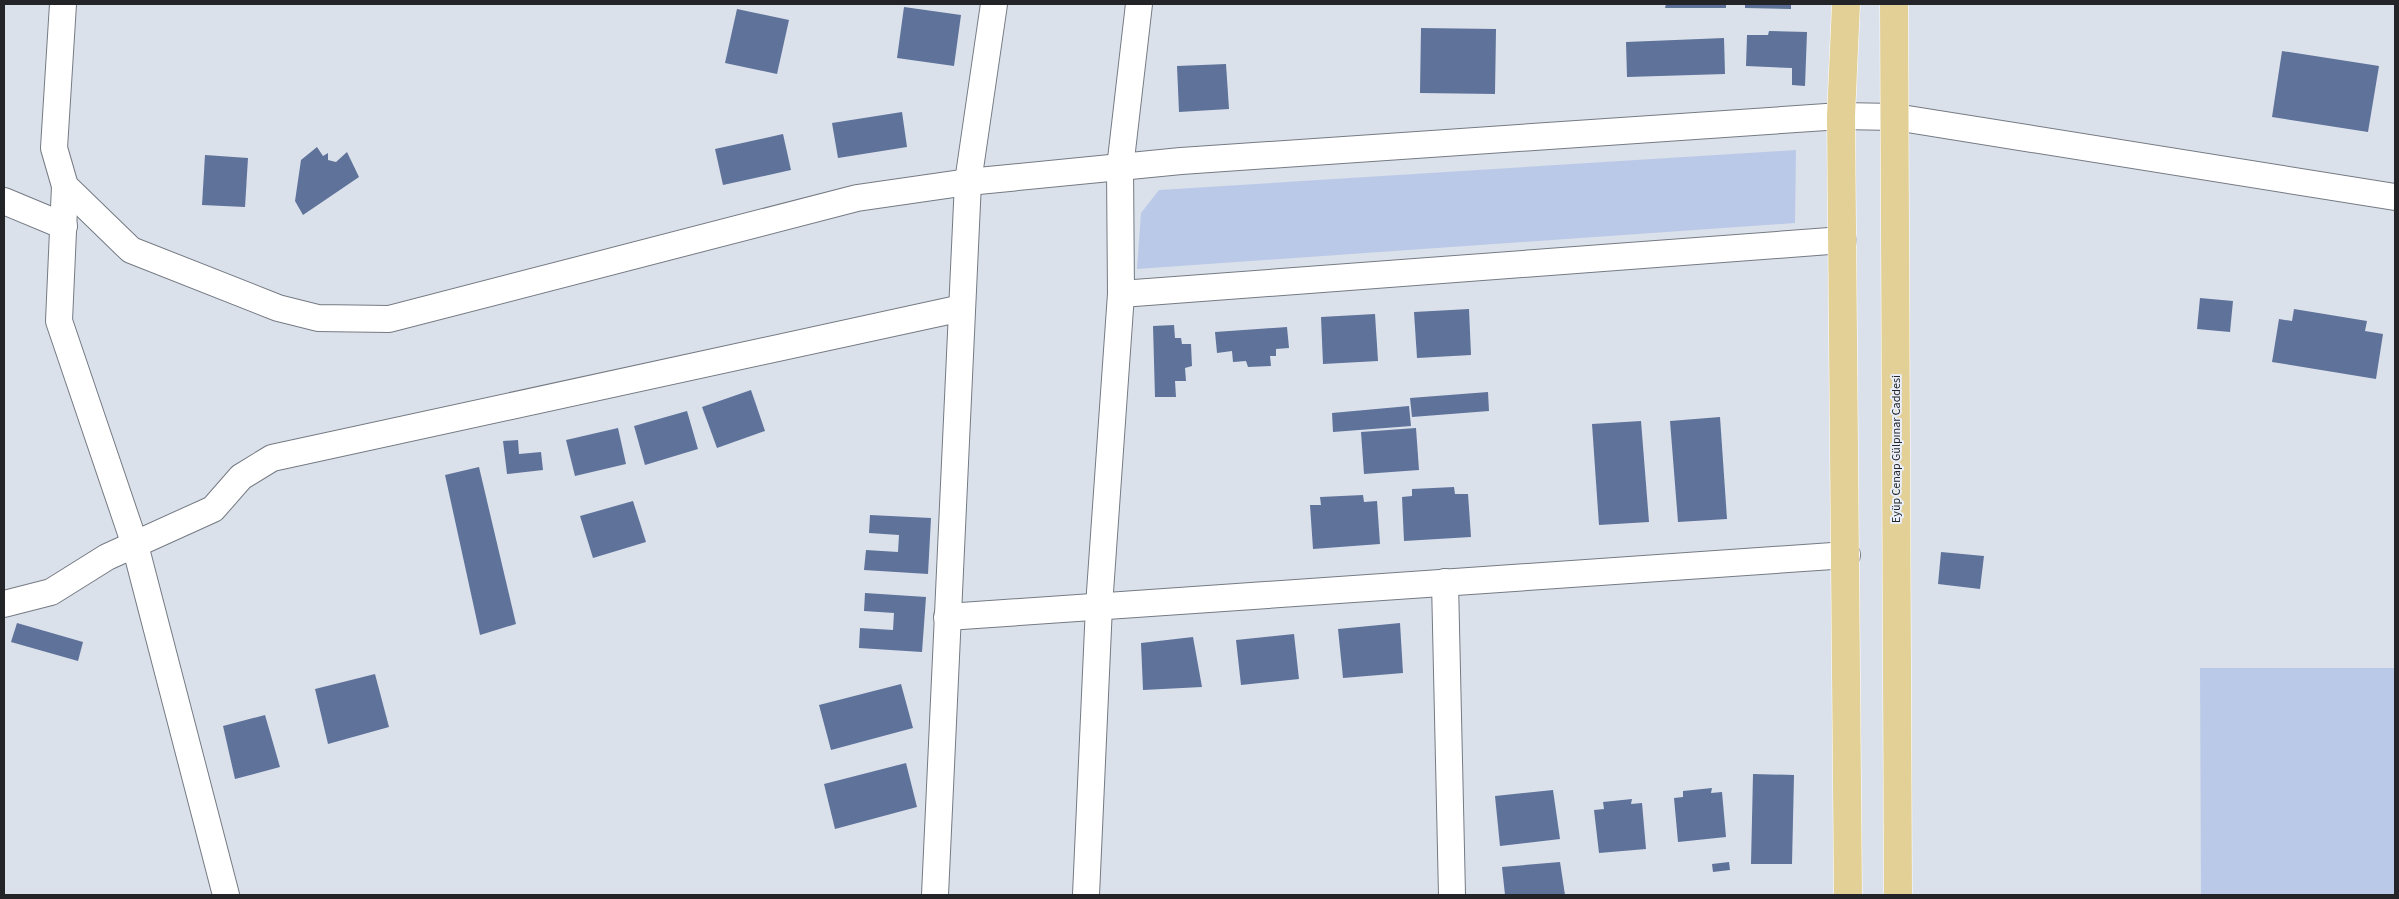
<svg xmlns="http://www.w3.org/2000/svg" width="2399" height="899" viewBox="0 0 2399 899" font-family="'Source Sans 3',sans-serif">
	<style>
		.green { fill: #bac9e7 }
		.building { fill: #5e729a }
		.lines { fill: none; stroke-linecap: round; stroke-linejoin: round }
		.minor-casing { stroke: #757a83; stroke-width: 28 }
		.major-casing { stroke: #fff; stroke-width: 29 }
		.minor { stroke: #fff; stroke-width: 26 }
		.major { stroke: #e3d097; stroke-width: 28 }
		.labels { text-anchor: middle; stroke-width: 4; stroke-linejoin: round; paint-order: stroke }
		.street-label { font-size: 12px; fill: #222428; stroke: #e9eef8 }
	</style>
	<rect width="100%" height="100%" fill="#dbe1eb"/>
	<g class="green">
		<polygon points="1796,150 1795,223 1137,269 1141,213 1159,190"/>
		<polygon points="2200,668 2395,668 2395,895 2201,895"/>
	</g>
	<g class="building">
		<polygon points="1666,4 1726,4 1726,8 1665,8"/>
		<polygon points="1745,4 1791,4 1791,9 1745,8"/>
		<polygon points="904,7 961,15 954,66 897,58"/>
		<polygon points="737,9 789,20 777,74 725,63"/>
		<polygon points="1421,28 1496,29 1495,94 1420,93"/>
		<polygon points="1769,31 1807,32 1805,86 1792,85 1792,68 1746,66 1747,35 1768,35"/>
		<polygon points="1724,38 1725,74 1627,77 1626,42"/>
		<polygon points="2282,51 2379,66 2368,132 2272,117"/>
		<polygon points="1226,64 1229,109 1179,112 1177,66"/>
		<polygon points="902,112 907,147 838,158 832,123"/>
		<polygon points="783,134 791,170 723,185 715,149"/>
		<polygon points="317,147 323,156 328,153 328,160 336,162 347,152 359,177 303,215 295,201 301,160"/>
		<polygon points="205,155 248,158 245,207 202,205"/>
		<polygon points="2200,298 2233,301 2230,332 2197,329"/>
		<polygon points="1469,309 1471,355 1417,358 1414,312"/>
		<polygon points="2294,309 2367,321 2365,331 2383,334 2376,379 2272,362 2279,319 2292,321"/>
		<polygon points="1375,314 1378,361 1323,364 1321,317"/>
		<polygon points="1174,325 1175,338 1181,338 1182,344 1191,344 1192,366 1185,368 1186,381 1175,381 1176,397 1155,397 1153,326"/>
		<polygon points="1287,327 1289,348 1276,349 1276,356 1270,356 1271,366 1248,367 1246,361 1233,362 1232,351 1217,353 1215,332"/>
		<polygon points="751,390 765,431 717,448 702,407"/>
		<polygon points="1488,392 1489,411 1412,417 1410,398"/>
		<polygon points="1409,406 1411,426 1333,432 1332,413"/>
		<polygon points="687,411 698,449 645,465 634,426"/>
		<polygon points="1720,417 1727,519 1678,522 1670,421"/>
		<polygon points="1641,421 1649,522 1599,525 1592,424"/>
		<polygon points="618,428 626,464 575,476 566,440"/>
		<polygon points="1416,428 1419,470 1364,474 1361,432"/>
		<polygon points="518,440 519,454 541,452 543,470 507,474 503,441"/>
		<polygon points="479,467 516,624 480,635 445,475"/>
		<polygon points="1454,487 1455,494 1468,494 1471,537 1404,541 1402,497 1412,496 1412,489"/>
		<polygon points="1363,495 1364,502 1377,501 1380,544 1313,549 1310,505 1321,505 1320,497"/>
		<polygon points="633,501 646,542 593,558 580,516"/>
		<polygon points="870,515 931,518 928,574 864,570 866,550 898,552 899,535 869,533"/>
		<polygon points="1941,552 1984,556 1980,589 1938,584"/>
		<polygon points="865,593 926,597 922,652 859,648 860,628 893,630 894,613 864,611"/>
		<polygon points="17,623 83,642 78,661 11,642"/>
		<polygon points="1400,623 1403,673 1343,678 1338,629"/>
		<polygon points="1294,634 1299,679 1241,685 1236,640"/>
		<polygon points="1193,637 1202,687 1143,690 1141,643"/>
		<polygon points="375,674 389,727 328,744 315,689"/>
		<polygon points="901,684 913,728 831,750 819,705"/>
		<polygon points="265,715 280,767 235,779 223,726"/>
		<polygon points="906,763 917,807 835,829 824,784"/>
		<polygon points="1753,774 1794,775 1792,864 1751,864"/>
		<polygon points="1712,788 1711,793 1722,792 1726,837 1678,842 1674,798 1683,797 1683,791"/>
		<polygon points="1553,790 1560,839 1500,846 1495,796"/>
		<polygon points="1632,799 1631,804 1642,803 1646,849 1599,853 1594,810 1604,809 1603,802"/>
		<polygon points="1560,862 1565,895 1505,895 1502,867"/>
		<polygon points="1729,862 1730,870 1713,872 1712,864"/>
	</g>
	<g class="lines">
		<defs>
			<g id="minor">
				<polyline points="63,4 54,148 65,186 131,250 278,308 318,318 389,319 857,198 968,182 1181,161 1841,116 1895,117 2395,197"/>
				<polyline points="65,186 59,321 135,545 226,895"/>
				<polyline points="4,201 64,226"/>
				<polyline points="1121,294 1843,240"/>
				<polyline points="1445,582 1452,895"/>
				<polyline points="4,604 51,592 107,557 213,509 241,477 272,458 962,308"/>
				<polyline points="947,617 1847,555"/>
				<polyline points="935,895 968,182 994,4"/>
				<polyline points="1086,895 1099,606 1121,294 1120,168 1139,4"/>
			</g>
			<g id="major">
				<polyline points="1846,4 1841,116 1848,895"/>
				<polyline points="1894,4 1898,895"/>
			</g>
		</defs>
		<use href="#minor" class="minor-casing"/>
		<use href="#major" class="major-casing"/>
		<use href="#minor" class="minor"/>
		<use href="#major" class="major"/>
	</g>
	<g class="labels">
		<g class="street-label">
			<text transform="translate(1896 449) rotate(-90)" y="4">Eyüp Cenap Gülpınar Caddesi</text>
		</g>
	</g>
	<rect width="2399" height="899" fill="none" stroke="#222428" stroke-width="10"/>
</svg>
